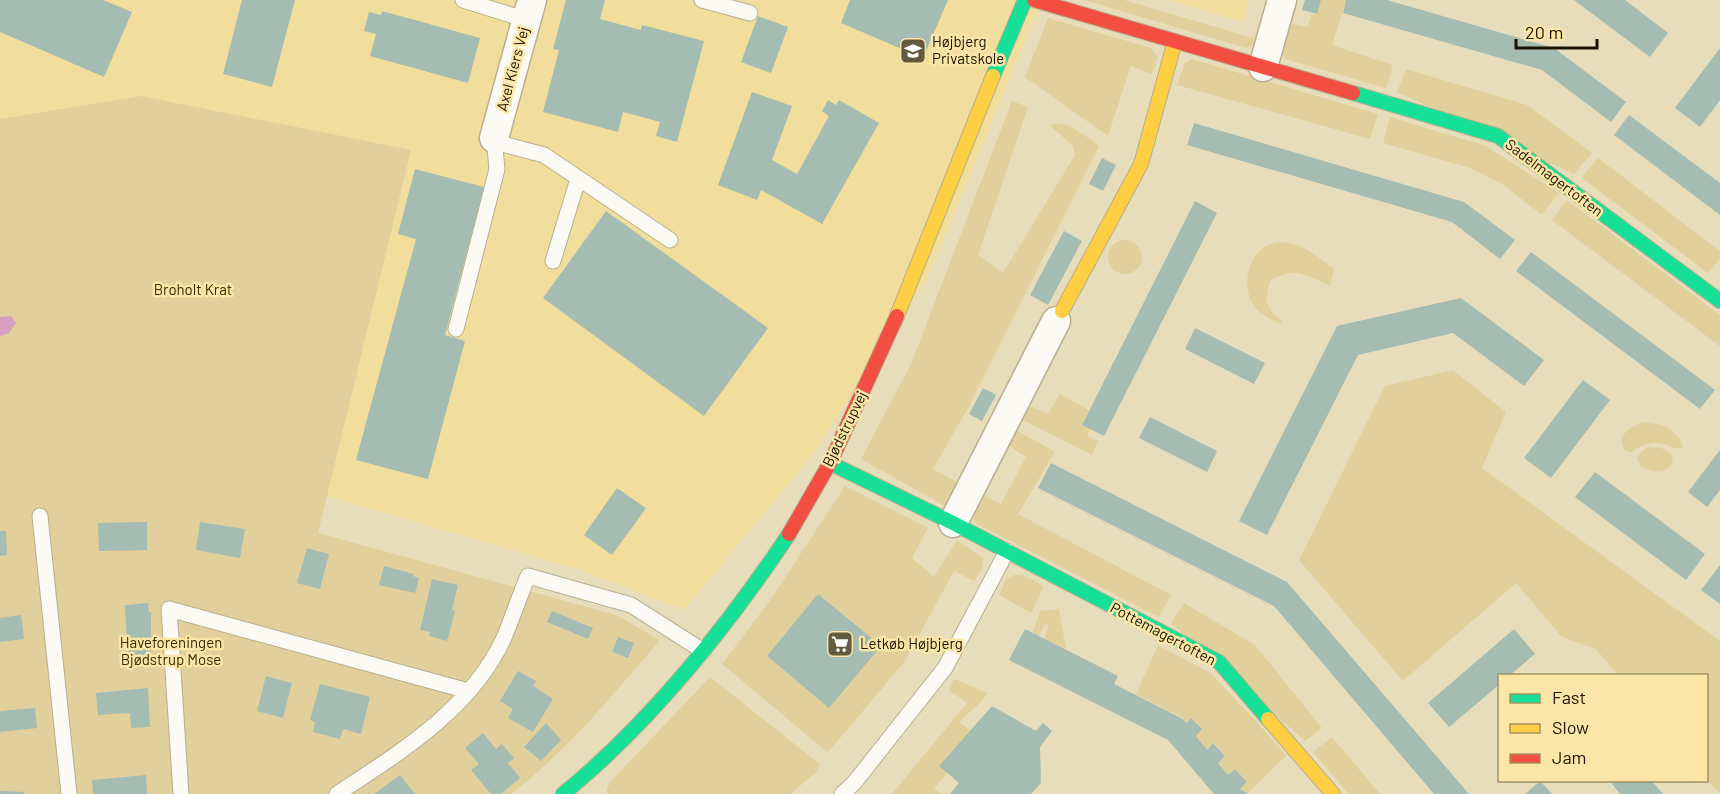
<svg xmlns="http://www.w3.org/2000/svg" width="1720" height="794" viewBox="0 0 1720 794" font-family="Barlow,sans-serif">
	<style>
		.built { fill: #f2de9c }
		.green { fill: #e1d09b }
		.water { fill: #d69fc1 }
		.building { fill: #a4bcb2 }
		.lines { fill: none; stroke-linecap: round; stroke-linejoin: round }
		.lane-casing { stroke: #b8ae8f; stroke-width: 17 }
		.street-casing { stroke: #b8ae8f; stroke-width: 31 }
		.fast-casing { stroke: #b8ae8f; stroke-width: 16 }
		.slow-casing { stroke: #b8ae8f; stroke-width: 16 }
		.jam-casing { stroke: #b8ae8f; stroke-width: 16 }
		.lane { stroke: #fcfaf5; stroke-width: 15 }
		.street { stroke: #fcfaf5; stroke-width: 28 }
		.fast { stroke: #16e098; stroke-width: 14 }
		.slow { stroke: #ffcf43; stroke-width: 14 }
		.jam { stroke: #f24e42; stroke-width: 14 }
		.labels { text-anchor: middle; stroke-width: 5; stroke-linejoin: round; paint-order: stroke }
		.poi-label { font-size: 15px; fill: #1a1300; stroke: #fce6a7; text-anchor: start }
		.street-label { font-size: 15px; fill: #1a1300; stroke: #fce6a7 }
		.park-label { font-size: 15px; fill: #372b00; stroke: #fce6a7 }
	</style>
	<rect width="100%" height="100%" fill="#e8ddbb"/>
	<g class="built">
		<polygon points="0,0 1042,0 925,283 813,454 684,610 584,571 327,496 411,150 141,96 0,119"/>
		<polygon points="1166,0 1249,0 1244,22"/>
	</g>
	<g class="green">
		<polygon points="1084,0 1124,0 1256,39 1255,44 1246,48"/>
		<polygon points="1321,0 1346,0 1332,45 1393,65 1386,88 1285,59 1280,49 1288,23 1307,27 1311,15 1317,13"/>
		<polygon points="1048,18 1151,48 1158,58 1152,74 1131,66 1108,136 1025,77"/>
		<polygon points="1192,59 1378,114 1370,139 1177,85 1185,63"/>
		<polygon points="1406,69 1527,105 1592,153 1574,174 1397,92"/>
		<path d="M141 96 411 150 318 533 616 615 660 640C614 694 568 750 511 794H0V336L9 333 11 316 0 317V119Z"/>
		<path d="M1012 101 1028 107 978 255 1003 273 1075 155 1073 146 1050 126C1067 118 1086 137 1099 146L968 408 933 469 958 483 945 506 861 459 911 364Z"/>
		<polygon points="1390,117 1486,146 1559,193 1542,215 1502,184 1470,168 1383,143"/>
		<polygon points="1598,158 1720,251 1720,259 1708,273 1583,179 1583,176"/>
		<polygon points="1567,200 1720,315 1720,346 1552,220"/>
		<circle cx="1125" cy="257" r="17"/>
		<path d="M1278 242C1305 243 1313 254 1334 269L1330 286C1306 275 1295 265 1270 281 1264 301 1265 308 1282 321V324C1272 320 1261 316 1254 306 1242 289 1246 258 1265 247 1268 244 1274 243 1278 242Z"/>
		<polygon points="1453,370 1506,412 1482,468 1720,641 1720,794 1707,780 1706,676 1618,675 1596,649 1562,637 1516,583 1403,681 1299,560 1385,386"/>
		<polygon points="1060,394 1089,410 1082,424 1090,429 1087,436 1098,441 1092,455 1019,418 1026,404 1048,414"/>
		<path d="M1645 422C1662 424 1678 429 1683 448 1675 450 1671 446 1664 444 1651 440 1641 446 1631 452L1626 451C1613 438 1631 425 1645 422Z"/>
		<polygon points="1014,429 1055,452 1018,514 1171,595 1159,617 975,523 972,511 981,494 1001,504 1026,457 1006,444"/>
		<path d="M1647 447 1661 448 1671 453 1673 462C1665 475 1653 473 1641 466L1637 459 1639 454Z"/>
		<polygon points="845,486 928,528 912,558 934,577 957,540 983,558 982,570 974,581 954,571 905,661 831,749 827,752 722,664 771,599"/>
		<polygon points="1014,575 1023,575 1044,586 1031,613 999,595 1006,580"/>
		<polygon points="1184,603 1255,645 1322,728 1305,741 1171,623"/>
		<polygon points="1059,609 1066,649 1044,639 1049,625 1045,624 1038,636 1033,633 1040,611"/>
		<polygon points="1158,645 1212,674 1287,755 1247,794 1240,789 1247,782 1235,769 1228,775 1218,763 1225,755 1214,743 1207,750 1196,736 1202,729 1191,718 1186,723 1183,718 1136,694"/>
		<polygon points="710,677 820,764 817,771 791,794 607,794 607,789 611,781"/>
		<polygon points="953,680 957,680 987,693 982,701 959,722 971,731 940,766 947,773 934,789 941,794 892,794 967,703 949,690"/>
		<polygon points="1332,737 1380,794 1349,794 1313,752"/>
	</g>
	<polygon class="water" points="11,316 16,323 9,333 0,336 0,317"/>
	<g class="building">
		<polygon points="0,0 103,0 132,12 104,77 0,32"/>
		<polygon points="242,0 295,0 272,87 223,74"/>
		<polygon points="566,0 605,0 600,19 641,30 642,25 704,41 677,142 656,136 660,122 623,112 618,132 543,112 559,50 553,49"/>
		<polygon points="850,0 948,0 923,58 841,23"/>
		<polygon points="1305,0 1321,0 1317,14 1302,10"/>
		<polygon points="1346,0 1387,0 1554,48 1626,102 1611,122 1542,70 1343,13"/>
		<polygon points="1574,0 1625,0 1668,33 1650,57"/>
		<polygon points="382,11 480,38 468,83 370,56 376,34 364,31 369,12 381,15"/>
		<polygon points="758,16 788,27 771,73 741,62"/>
		<polygon points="1720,48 1720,100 1700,127 1675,108"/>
		<polygon points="752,92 792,106 772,160 797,174 829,116 822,111 828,100 836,105 839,100 879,123 822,224 761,190 757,200 718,185"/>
		<polygon points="1629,115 1720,183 1720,215 1614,135"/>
		<polygon points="1194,123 1464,202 1515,240 1500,259 1452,222 1187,145"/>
		<polygon points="1102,158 1116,165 1103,191 1089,184"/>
		<polygon points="415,169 484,187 445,335 465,341 428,479 356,460 416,239 398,234"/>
		<polygon points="1195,201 1217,213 1104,436 1082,425"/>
		<polygon points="606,211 768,328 704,416 543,298"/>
		<polygon points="1064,231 1082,241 1048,305 1030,295"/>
		<polygon points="1531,252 1715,390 1700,409 1516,271"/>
		<polygon points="1461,298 1544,360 1524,386 1453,333 1358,355 1267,535 1239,521 1337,326"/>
		<polygon points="1195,328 1265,363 1254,384 1185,349"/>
		<polygon points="1583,380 1610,400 1551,478 1524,458"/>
		<polygon points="983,388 996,395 982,421 969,414"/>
		<polygon points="1150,417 1217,451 1207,472 1139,438"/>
		<polygon points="1720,450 1720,490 1707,507 1688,492"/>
		<polygon points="1051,463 1287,582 1469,794 1434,794 1274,606 1038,488"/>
		<polygon points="1595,472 1705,554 1686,580 1575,497"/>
		<polygon points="617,488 646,508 612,555 584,535"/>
		<polygon points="147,522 147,550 99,551 98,523"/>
		<polygon points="200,522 245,529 240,558 196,550"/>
		<polygon points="0,531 6,531 7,555 0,556"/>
		<polygon points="307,548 329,554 320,589 297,583"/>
		<polygon points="1720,565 1720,604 1701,590"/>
		<polygon points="384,566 414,574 413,576 419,578 415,593 379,585"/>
		<polygon points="432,579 458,585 452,610 455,611 447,641 429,636 430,632 420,630"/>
		<polygon points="818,594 881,646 829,708 767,656"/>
		<polygon points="148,603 149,612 151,612 151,658 128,659 125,605"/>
		<polygon points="552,611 593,628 588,639 547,622"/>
		<polygon points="21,615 24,639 0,642 0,618"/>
		<polygon points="1025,629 1118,676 1114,684 1183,719 1186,723 1191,718 1202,729 1196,736 1207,750 1213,743 1225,756 1218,763 1228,775 1235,769 1247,782 1240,789 1248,794 1214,794 1168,740 1009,660"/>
		<polygon points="1514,629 1535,654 1509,676 1500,676 1500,684 1449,727 1428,703"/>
		<polygon points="618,637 634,643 628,658 612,652"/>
		<polygon points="518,671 536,681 533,686 553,699 533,732 508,718 513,709 500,701"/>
		<polygon points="266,676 292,683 283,718 257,711"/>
		<polygon points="320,684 370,697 361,734 343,729 340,739 313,732 315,722 310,720"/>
		<polygon points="148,688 150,727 131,728 130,713 98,715 96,693"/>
		<polygon points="992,706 1036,731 1043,723 1052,731 1040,747 1041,783 1031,794 950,794 959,783 939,766"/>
		<polygon points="35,708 37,728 0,732 0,711"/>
		<polygon points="546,723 561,740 541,761 524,747"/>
		<polygon points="483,733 496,749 502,744 514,758 508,763 520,778 501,794 491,794 471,770 479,764 465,748"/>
		<polygon points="146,775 147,794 93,794 92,780"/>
		<polygon points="400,775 415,794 374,794"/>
		<polygon points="1609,780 1651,780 1663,794 1620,794"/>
		<polygon points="1540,781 1552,794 1525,794"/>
		<polygon points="0,791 24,792 24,794 0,794"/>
	</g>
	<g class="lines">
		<defs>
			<g id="lane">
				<polyline points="463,0 527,20"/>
				<polyline points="702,0 750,13"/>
				<polyline points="495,142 544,155 670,240"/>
				<polyline points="553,261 578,179"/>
				<polyline points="456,329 497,169 494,138"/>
				<polyline points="40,516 69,794"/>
				<polyline points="181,794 169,609 468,691"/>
				<path d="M337 794C399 753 470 710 503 640 512 619 519 597 528 576L631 605 703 651"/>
				<polyline points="842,794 854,783 945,668 1007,551"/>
			</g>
			<g id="street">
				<polyline points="1263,67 1282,0"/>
				<polyline points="494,138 532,0"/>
				<polyline points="953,523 1056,321"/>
			</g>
			<g id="fast">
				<polyline points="993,76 1025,0"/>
				<polyline points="1353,93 1498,136 1720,301"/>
				<polyline points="830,463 953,523 1219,662 1268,719"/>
				<path d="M563 794C649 724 728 626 789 534"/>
			</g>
			<g id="slow">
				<polyline points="1062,311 1141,164 1175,41"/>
				<polyline points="897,316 993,76"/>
				<polyline points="1268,719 1333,794"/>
			</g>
			<g id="jam">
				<polyline points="1034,0 1353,93"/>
				<polyline points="789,534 831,461 897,316"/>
			</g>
		</defs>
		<use href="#lane" class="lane-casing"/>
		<use href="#street" class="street-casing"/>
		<use href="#fast" class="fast-casing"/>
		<use href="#slow" class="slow-casing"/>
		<use href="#jam" class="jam-casing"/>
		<use href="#lane" class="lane"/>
		<use href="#street" class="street"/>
		<use href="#fast" class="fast"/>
		<use href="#slow" class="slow"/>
		<use href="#jam" class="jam"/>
	</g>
	<defs>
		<symbol id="school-square" viewBox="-11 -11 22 22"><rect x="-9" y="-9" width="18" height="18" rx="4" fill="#625a41" stroke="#fce6a7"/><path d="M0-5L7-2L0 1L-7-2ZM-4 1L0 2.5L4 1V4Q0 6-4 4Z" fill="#fff"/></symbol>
		<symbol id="supermarket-square" viewBox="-11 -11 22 22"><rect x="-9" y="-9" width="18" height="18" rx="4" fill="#625a41" stroke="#fce6a7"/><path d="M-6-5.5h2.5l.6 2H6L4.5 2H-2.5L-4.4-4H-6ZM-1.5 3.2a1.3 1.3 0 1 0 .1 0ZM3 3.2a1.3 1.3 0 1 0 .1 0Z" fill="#fff"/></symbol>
	</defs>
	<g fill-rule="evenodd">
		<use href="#school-square" x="898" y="36" width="30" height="30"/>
		<use href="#supermarket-square" x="825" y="629" width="30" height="30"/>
	</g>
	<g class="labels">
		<g class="poi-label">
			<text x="932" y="47">Højbjerg<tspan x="932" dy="17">Privatskole</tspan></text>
			<text x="860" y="649">Letkøb Højbjerg</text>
		</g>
		<g class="street-label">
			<text transform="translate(513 69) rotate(-75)" y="5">Axel Kiers Vej</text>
			<text transform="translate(1554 178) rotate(37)" y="5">Sadelmagertoften</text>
			<text transform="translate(845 429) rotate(-64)" y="5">Bjødstrupvej</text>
			<text transform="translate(1163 634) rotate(28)" y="5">Pottemagertoften</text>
		</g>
		<g class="park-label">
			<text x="193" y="295">Broholt Krat</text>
			<text x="171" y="648">Haveforeningen<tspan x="171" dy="17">Bjødstrup Mose</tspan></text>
		</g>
	</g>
	<rect x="1498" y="674" width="210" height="108" fill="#fce6a7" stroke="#a29264" stroke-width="1.5"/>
	<rect x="1510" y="694" width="30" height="9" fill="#16e098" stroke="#a29264" stroke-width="1.5"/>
	<text x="1552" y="704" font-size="18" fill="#1a1300">Fast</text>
	<rect x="1510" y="724" width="30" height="9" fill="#ffcf43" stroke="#a29264" stroke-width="1.5"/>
	<text x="1552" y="734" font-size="18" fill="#1a1300">Slow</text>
	<rect x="1510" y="754" width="30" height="9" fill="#f24e42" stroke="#a29264" stroke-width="1.5"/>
	<text x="1552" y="764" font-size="18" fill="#1a1300">Jam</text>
	<path d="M1516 39v9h81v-9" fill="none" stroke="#1a1300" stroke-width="3"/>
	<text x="1525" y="39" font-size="18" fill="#1a1300" stroke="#fce6a7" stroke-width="4.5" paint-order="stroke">20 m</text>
</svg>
